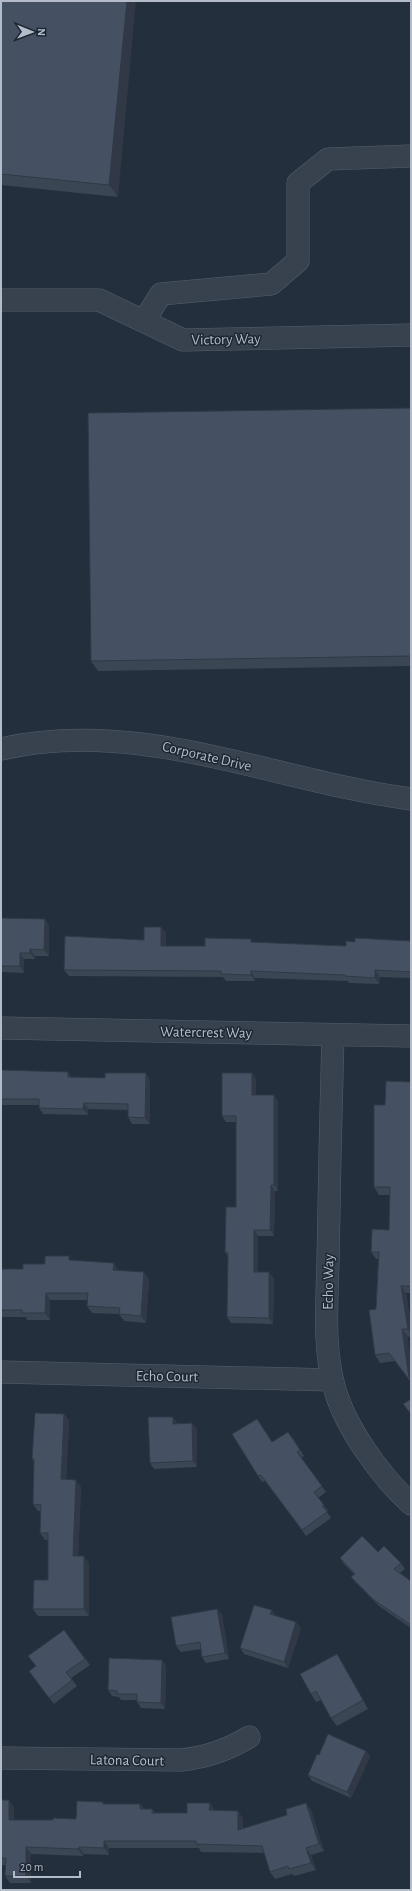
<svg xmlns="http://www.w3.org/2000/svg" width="412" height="1891" viewBox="0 0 412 1891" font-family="'Alegreya Sans',sans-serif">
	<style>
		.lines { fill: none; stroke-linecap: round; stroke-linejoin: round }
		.minor-casing { stroke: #565f6c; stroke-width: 23 }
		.minor { stroke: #38414e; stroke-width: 22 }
		.wall { fill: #3b4654 }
		.shaded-wall { fill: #303945 }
		.building { fill: #455162; stroke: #303945 }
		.labels { text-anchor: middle; stroke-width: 3; stroke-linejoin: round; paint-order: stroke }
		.street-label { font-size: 15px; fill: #b4bcc9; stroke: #1d2633 }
	</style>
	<rect width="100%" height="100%" fill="#242f3e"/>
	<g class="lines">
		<defs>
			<g id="minor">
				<polyline points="1,300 99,300 183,340 411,335"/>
				<polyline points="144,321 161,294 271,284 298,261 298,183 328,159 411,156"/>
				<path d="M1 749C140 717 275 781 411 799"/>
				<polyline points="1,1028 411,1036"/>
				<path d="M333 1035C331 1110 329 1186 328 1261 327 1304 323 1349 335 1390 346 1428 381 1477 411 1504"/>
				<polyline points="1,1372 332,1380"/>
				<path d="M1 1758 182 1760C207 1757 228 1750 249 1737"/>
			</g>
		</defs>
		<use href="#minor" class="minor-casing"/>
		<use href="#minor" class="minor"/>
	</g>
	<g class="wall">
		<polygon points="1,1 118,197 1,185"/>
		<polygon points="411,408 411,666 98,671 91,661"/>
		<polygon points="1,918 45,919 49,926 49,956 35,956 35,959 24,959 24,973 2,972 1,971"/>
		<polygon points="166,933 166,946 205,946 254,942 346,946 355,942 411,941 411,978 380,977 379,984 349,983 348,981 255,978 255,981 226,981 223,977 69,976 64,970 144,940"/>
		<polygon points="1,1070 68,1072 71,1077 150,1080 150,1124 132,1124 128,1117 128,1110 88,1109 88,1115 43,1114 39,1108 39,1105 1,1105"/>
		<polygon points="256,1079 256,1095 278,1101 278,1191 275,1191 274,1236 258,1236 258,1272 269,1272 274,1279 273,1324 231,1323 227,1317 228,1257 225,1252 236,1207 236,1122 226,1122 222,1116"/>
		<polygon points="411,1082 411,1293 406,1293 411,1324 411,1336 408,1337 395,1361 380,1363 375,1355 376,1309 378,1259 376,1259 371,1252 389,1230 390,1195 379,1195 374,1187 385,1105"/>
		<polygon points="72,1260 119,1270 149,1279 146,1323 124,1321 119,1314 92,1313 87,1306 87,1300 50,1300 50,1320 27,1320 26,1317 1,1317 1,1269 23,1269 45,1264"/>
		<polygon points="64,1414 69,1421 66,1480 81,1487 78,1556 89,1563 89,1616 38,1616 33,1609 48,1580 48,1540 45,1540 40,1533 41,1511 38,1511 33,1504 34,1462 32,1459"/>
		<polygon points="173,1417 177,1423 192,1423 197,1429 197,1467 154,1469 150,1463"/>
		<polygon points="257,1419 272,1442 293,1438 304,1456 301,1458 326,1492 318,1498 328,1511 327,1512 331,1518 306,1536 265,1481 262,1482 258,1476"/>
		<polygon points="378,1552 401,1563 405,1569 400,1573 411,1581 411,1628 379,1606 356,1583 351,1577 354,1574 344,1564 340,1558"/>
		<polygon points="217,1609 222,1615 229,1659 206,1663 202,1657 201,1649 181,1652 176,1646"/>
		<polygon points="272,1610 275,1615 301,1628 288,1668 244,1654 240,1648"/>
		<polygon points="64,1630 90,1665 71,1678 77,1686 54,1704 29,1671 36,1666"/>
		<polygon points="162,1660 166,1666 165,1709 141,1708 137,1702 137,1700 121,1700 119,1697 112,1696 108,1690"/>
		<polygon points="342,1662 368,1709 337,1726 331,1718 321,1700 316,1702 311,1694"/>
		<polygon points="366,1751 370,1757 351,1798 312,1781 308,1775 319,1755"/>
		<polygon points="1,1800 14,1807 14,1820 53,1820 76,1819 104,1804 140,1804 144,1809 152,1809 155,1813 187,1813 215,1811 243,1818 243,1829 287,1815 306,1803 311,1810 324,1851 311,1855 316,1870 294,1876 292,1874 275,1879 270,1872 264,1853 201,1852 199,1848 109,1848 109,1855 84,1854 83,1856 31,1854 31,1883 10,1883 5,1876 5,1865 1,1865"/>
	</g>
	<g class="shaded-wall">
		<polygon points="127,1 136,1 118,197 109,185"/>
		<polygon points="45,919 49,926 49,956 44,950"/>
		<polygon points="161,927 166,933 166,953 161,946"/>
		<polygon points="30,949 35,956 35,959 30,953"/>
		<polygon points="20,953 24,959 24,973 20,966"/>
		<polygon points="375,970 380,977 379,984 375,978"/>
		<polygon points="251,971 255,978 255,981 251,975"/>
		<polygon points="68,1072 72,1078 68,1077"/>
		<polygon points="146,1073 150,1080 150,1124 145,1118"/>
		<polygon points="252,1073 256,1079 256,1101 252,1095"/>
		<polygon points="274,1095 278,1101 278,1191 274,1185"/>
		<polygon points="84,1103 88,1109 88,1115 83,1109"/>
		<polygon points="271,1185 275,1191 274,1236 270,1230"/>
		<polygon points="254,1230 258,1236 258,1278 254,1272"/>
		<polygon points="114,1263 119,1270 113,1270"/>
		<polygon points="144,1272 149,1279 146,1323 141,1316"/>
		<polygon points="269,1272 274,1279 273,1324 269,1318"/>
		<polygon points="401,1286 406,1293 411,1324 411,1334 408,1329"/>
		<polygon points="46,1293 50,1300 50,1320 45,1313"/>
		<polygon points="402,1329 408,1337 411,1362 411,1381 409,1378"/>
		<polygon points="64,1414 69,1421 66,1486 61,1479"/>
		<polygon points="173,1417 177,1423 177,1430 173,1424"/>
		<polygon points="192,1423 197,1429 197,1467 193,1461"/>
		<polygon points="76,1480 81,1487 78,1563 73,1556"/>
		<polygon points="84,1556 89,1563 89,1616 84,1609"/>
		<polygon points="217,1609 222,1615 229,1659 225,1653"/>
		<polygon points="272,1610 276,1616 270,1614"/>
		<polygon points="296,1622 301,1628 288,1668 284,1662"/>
		<polygon points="337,1654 342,1662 368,1709 363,1700"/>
		<polygon points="162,1660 166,1666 165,1709 161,1703"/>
		<polygon points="366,1751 370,1757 351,1798 347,1792"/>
		<polygon points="9,1800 14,1807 14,1827 9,1820"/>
		<polygon points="210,1803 215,1811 209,1810"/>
		<polygon points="306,1803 311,1810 324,1851 319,1844"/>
		<polygon points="140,1804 145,1812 140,1809"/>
		<polygon points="238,1811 243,1818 243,1837 238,1830"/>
		<polygon points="104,1841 109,1848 109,1855 104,1848"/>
		<polygon points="26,1847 31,1854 31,1883 26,1876"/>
		<polygon points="79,1847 84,1854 83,1856 78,1849"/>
		<polygon points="306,1848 311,1855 316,1870 311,1863"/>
	</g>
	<g class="building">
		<polygon points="1,1 127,1 109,185 1,174"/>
		<polygon points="411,408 411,656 91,661 88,413"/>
		<polygon points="1,918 45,919 44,950 30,949 30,953 20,953 20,966 1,966"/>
		<polygon points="144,927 161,927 161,946 205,946 205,938 251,939 251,942 346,946 346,941 355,942 355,938 411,941 411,972 375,970 375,978 345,976 345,975 251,971 251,975 221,974 221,971 64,970 65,936 144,940"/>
		<polygon points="1,1070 68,1072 68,1077 105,1078 105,1073 146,1073 145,1118 128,1117 128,1104 84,1103 83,1109 39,1108 39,1099 1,1099"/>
		<polygon points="222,1073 252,1073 252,1095 274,1095 274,1185 271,1185 270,1230 254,1230 254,1272 269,1272 269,1318 227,1317 228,1253 225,1252 226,1207 236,1207 236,1116 222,1116"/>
		<polygon points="386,1081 411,1082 411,1286 401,1286 408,1329 402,1329 409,1378 411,1376 411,1382 389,1353 375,1355 369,1310 376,1309 379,1252 371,1252 372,1229 389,1230 390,1187 374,1187 374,1105 385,1105"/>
		<polygon points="45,1256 69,1256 69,1260 114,1263 113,1270 144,1272 141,1316 119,1314 120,1308 87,1306 88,1293 46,1293 45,1313 22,1313 22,1310 1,1310 1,1269 23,1269 23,1264 45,1264"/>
		<polygon points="411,1399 411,1414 403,1404"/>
		<polygon points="35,1413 64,1414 61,1479 76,1480 73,1556 84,1556 84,1609 33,1609 34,1580 48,1580 48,1533 40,1533 41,1505 33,1504 34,1459 32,1459"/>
		<polygon points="148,1417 173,1417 173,1424 192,1423 193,1461 150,1463"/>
		<polygon points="257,1419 272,1442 288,1432 300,1450 297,1452 322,1486 314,1492 324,1505 322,1506 327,1512 302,1530 261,1475 258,1476 232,1434"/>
		<polygon points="362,1536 378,1552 384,1546 401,1563 394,1569 411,1581 411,1625 374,1600 351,1577 355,1574 340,1558"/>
		<polygon points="254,1605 272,1610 270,1614 296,1622 284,1662 240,1648"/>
		<polygon points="217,1609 225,1653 202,1657 200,1642 176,1646 171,1617"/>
		<polygon points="64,1630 85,1659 66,1672 72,1680 49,1698 29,1671 36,1666 28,1656"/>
		<polygon points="337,1654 363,1700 331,1718 316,1691 311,1694 300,1674"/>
		<polygon points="109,1658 162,1660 161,1703 137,1702 137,1694 117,1694 117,1691 108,1690"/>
		<polygon points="328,1734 366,1751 347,1792 308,1775 317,1754 319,1755"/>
		<polygon points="1,1800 9,1800 9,1820 53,1820 53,1818 76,1819 77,1801 103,1802 103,1804 140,1804 140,1809 152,1809 152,1813 187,1813 187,1803 210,1803 209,1810 238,1811 238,1830 287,1815 286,1809 306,1803 319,1844 306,1848 311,1863 289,1869 288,1866 270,1872 262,1846 196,1844 196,1841 104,1841 104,1848 79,1847 78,1849 26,1847 26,1876 5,1876 6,1858 1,1858"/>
	</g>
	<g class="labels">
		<g class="street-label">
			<text transform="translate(226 339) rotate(-1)" y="5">Victory Way</text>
			<text transform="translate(207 756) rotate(13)" y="5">Corporate Drive</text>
			<text transform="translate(206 1032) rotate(1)" y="5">Watercrest Way</text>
			<text transform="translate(328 1282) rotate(-89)" y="5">Echo Way</text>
			<text transform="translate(167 1376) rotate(1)" y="5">Echo Court</text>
			<text transform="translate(127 1760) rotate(1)" y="5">Latona Court</text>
		</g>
	</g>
	<rect width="412" height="1891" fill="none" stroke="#b4bcc9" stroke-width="4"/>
	<g transform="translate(32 32) rotate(91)" stroke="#1d2633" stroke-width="3" paint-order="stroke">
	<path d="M0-3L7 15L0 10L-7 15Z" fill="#b4bcc9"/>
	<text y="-6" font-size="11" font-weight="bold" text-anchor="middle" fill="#b4bcc9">N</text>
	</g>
	<path d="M14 1871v6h66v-6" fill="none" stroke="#b4bcc9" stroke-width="2"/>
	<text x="20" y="1871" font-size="12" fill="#b4bcc9" stroke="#1d2633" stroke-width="3" paint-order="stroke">20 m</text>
</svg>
